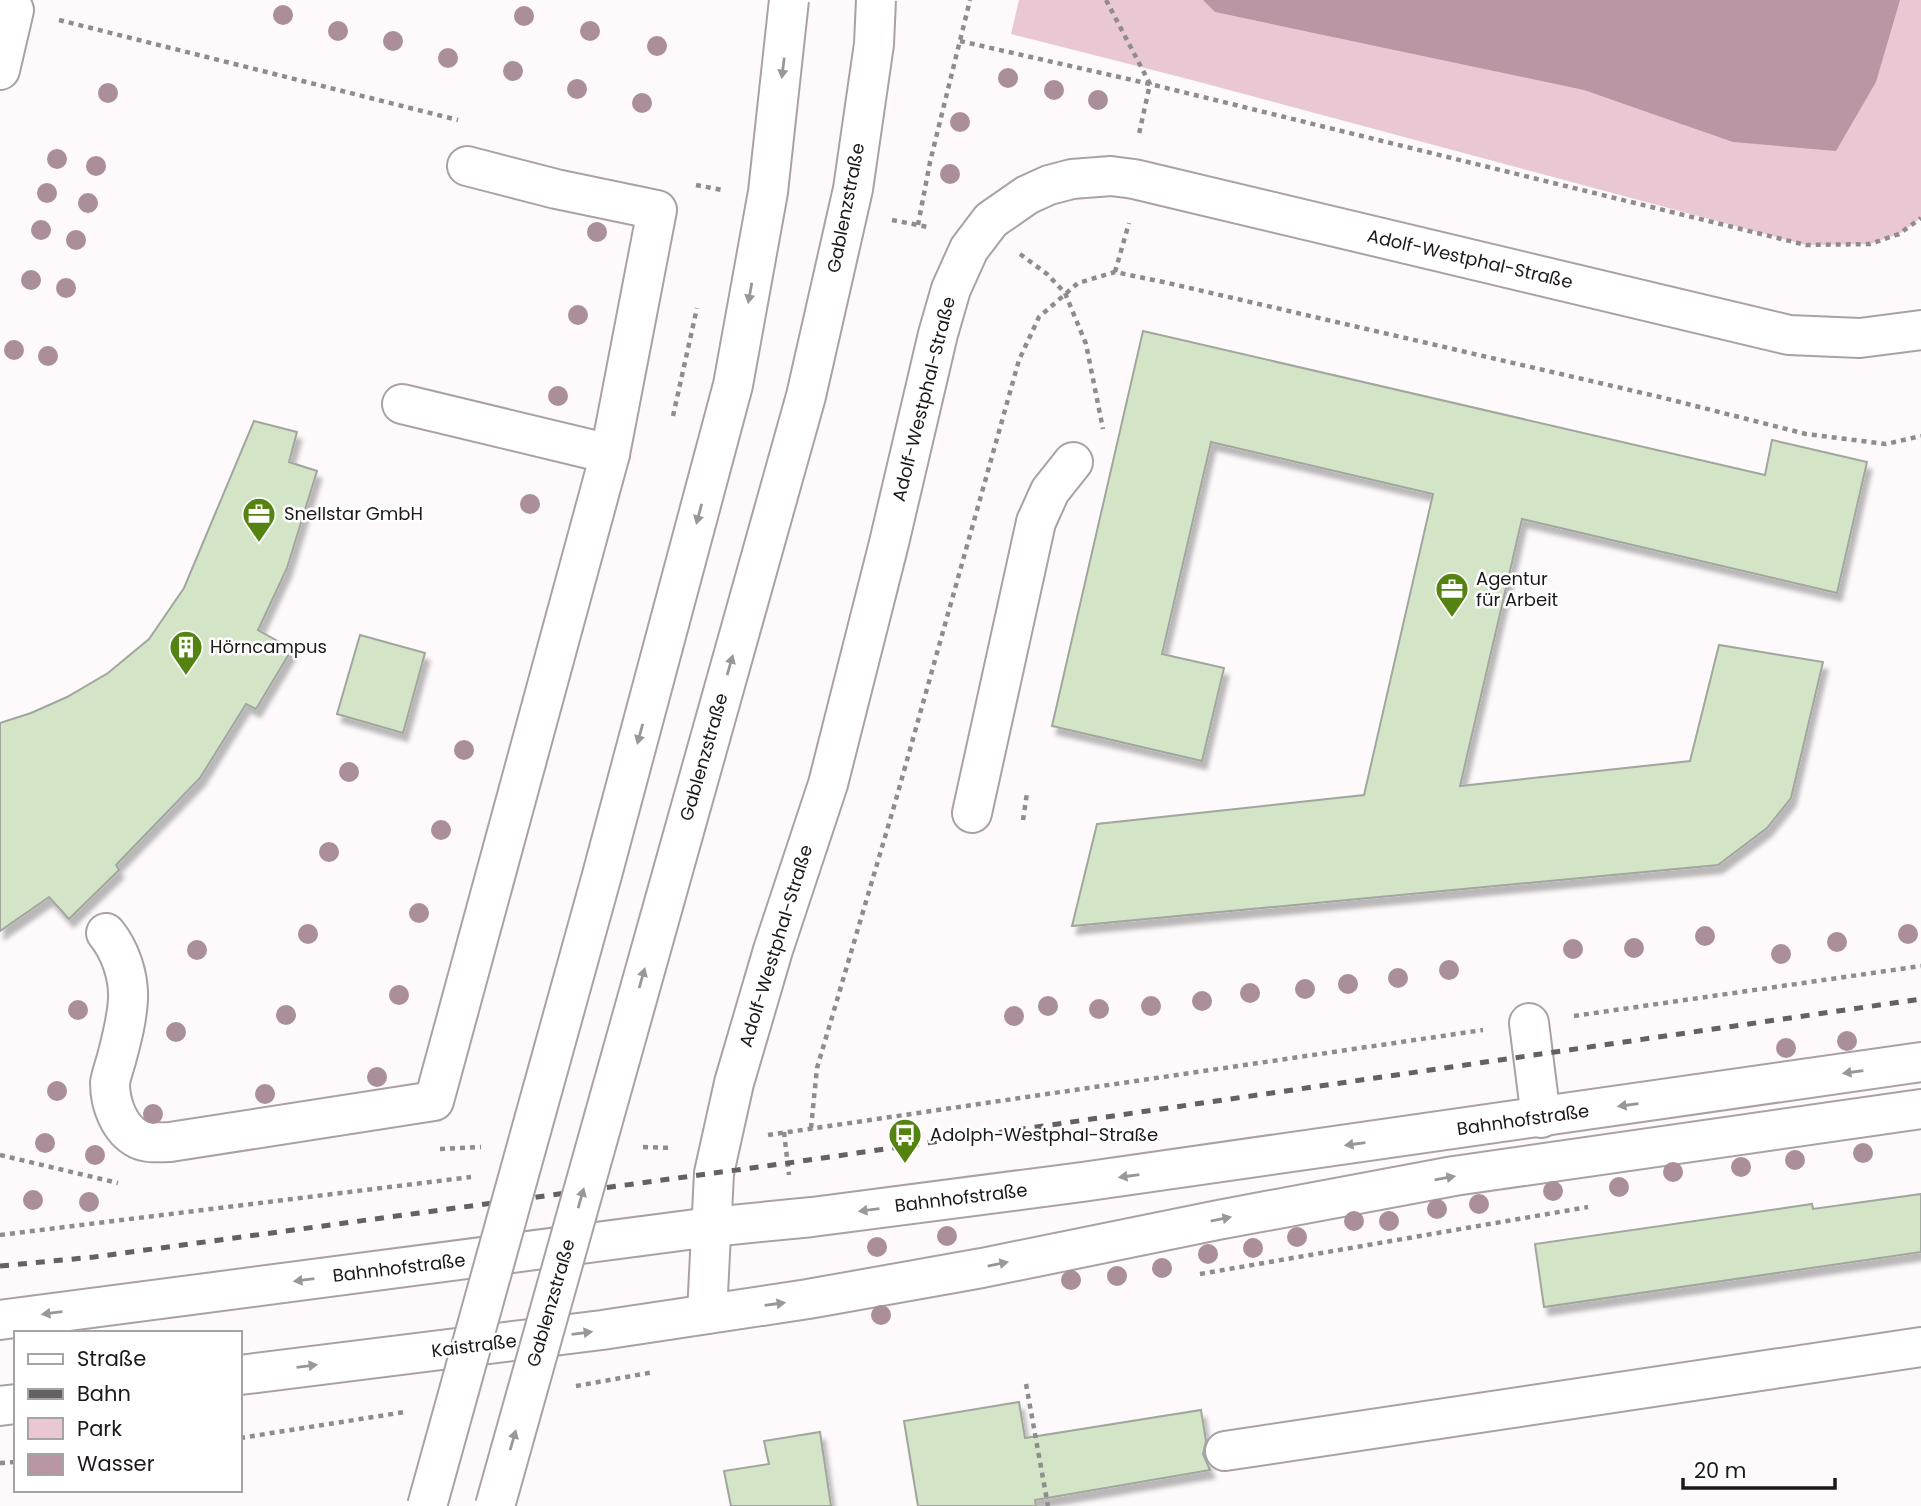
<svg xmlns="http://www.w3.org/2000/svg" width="1921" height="1506" viewBox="0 0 1921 1506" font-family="Poppins,sans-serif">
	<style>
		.green { fill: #e9c8d4 }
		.water { fill: #b896a3 }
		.building { fill: #d4e5c7; stroke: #a1a69e; stroke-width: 2; filter: url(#shadow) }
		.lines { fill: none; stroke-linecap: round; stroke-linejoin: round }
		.minor-casing { stroke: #aba1a5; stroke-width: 42 }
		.major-casing { stroke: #aba1a5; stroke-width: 42 }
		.path { stroke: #908c8d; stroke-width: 4.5; stroke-dasharray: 5 5; stroke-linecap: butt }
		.minor { stroke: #fff; stroke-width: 38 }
		.major { stroke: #fff; stroke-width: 38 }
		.rail { stroke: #656162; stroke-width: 5; stroke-dasharray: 9 9; stroke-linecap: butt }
		.major-bridge-casing { stroke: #aba1a5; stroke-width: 42; stroke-linecap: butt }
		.path-bridge { stroke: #908c8d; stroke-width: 4.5; stroke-dasharray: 5 5; stroke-linecap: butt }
		.major-bridge { stroke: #fff; stroke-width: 38 }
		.tree { fill: #aa8e9a }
		.oneway { fill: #999898 }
		.labels { text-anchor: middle; stroke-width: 5; stroke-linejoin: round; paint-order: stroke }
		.street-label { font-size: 18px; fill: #1d191a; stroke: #fff }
		.poi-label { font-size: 18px; fill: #1d191a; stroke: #fff; text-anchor: start }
	</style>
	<defs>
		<filter id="shadow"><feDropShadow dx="4.5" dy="8" stdDeviation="2" flood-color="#0004"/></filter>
	</defs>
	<rect width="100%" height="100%" fill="#fefafb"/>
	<polygon class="green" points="1019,0 1921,0 1921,218 1899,234 1870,244 1806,245 1188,79 1011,34"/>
	<polygon class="water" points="1203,0 1900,0 1876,82 1836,151 1733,142 1584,90 1215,12"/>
	<g class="building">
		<polygon points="1143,331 1765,475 1772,440 1867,462 1837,593 1522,519 1460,786 1690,761 1719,645 1823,662 1791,798 1767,828 1718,865 1072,926 1097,824 1364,795 1433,494 1211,442 1162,654 1224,668 1202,761 1052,726"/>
		<polygon points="254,421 297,432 289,462 317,471 287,568 258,630 292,649 256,709 246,704 200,778 116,865 119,870 69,919 49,897 0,931 0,723 31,713 67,697 108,673 149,639 184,588"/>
		<polygon points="360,635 425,653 403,733 337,714"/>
		<polygon points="1921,1194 1921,1252 1544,1307 1535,1244 1812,1204 1813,1209"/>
		<polygon points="1019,1402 1025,1438 1201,1410 1206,1441 1203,1454 1210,1470 1035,1500 1036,1506 918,1506 904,1421"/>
		<polygon points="820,1432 831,1506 731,1506 724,1471 769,1464 764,1441"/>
	</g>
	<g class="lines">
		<defs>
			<g id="minor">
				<polyline points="0,70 14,10"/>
				<polyline points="402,404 610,454"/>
				<polyline points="972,813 1036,522 1050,491 1073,462"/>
				<path d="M106 933C120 950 129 976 128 999 127 1019 122 1038 117 1057 115 1065 111 1075 110 1083 110 1104 119 1129 138 1139 148 1144 160 1142 170 1142L434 1101 610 454 657 210 556 189 467 166"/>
				<polyline points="1529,1023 1541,1118"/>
				<polyline points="707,1314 714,1173 734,1083 773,950 828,784 889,543 938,334 951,289 969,249 991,220 1027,195 1049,185 1072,179 1111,176 1134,179 1789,335 1860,338 1921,330"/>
				<polyline points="1225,1451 1921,1347"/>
			</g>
			<g id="major">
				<polyline points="0,1320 711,1227 812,1217 1082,1182 1921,1062"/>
				<polyline points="240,1375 602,1330 808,1299 982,1268 1218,1220 1454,1176 1921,1109"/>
				<polyline points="0,1406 16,1404"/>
			</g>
		</defs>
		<use href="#minor" class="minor-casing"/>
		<use href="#major" class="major-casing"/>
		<g class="path">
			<polyline points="1106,0 1150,84 1139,134"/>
			<polyline points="59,20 458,120"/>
			<polyline points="960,41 1150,84 1806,245 1870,244 1899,234 1921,218"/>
			<polyline points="696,185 722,190"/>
			<polyline points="892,220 928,227"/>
			<polyline points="918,225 930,162 970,0"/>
			<polyline points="1020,254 1047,274 1065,293 1086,344 1103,429"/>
			<polyline points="1115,272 1129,223"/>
			<polyline points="1023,820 1027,793"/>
			<polyline points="1574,1016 1921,966"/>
			<polyline points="811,1128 817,1068 895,803 1019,360 1039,317 1078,283 1115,272 1168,283 1660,397 1806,434 1886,444 1921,436"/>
			<polyline points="784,1132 789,1175"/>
			<polyline points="768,1135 1483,1030"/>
			<polyline points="643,1147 672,1148"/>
			<polyline points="440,1149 481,1147"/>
			<polyline points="0,1155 118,1183"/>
			<polyline points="0,1235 471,1177"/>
			<polyline points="1200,1274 1588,1207"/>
			<polyline points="1026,1384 1048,1506"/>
			<polyline points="576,1386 654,1372"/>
			<polyline points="240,1438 405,1412"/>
			<polyline points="0,1463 16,1462"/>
		</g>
		<use href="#minor" class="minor"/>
		<use href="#major" class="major"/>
		<polyline class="rail" points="0,1266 94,1257 788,1163 1921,999"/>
		<defs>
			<g id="major-bridge">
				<polyline points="427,1506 602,875 733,385 768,192 789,0"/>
				<polyline points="495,1506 806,396 853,189 874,44 876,0"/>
			</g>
		</defs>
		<use href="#major-bridge" class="major-bridge-casing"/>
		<polyline class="path-bridge" points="673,416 697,308"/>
		<use href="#major-bridge" class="major-bridge"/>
	</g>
	<g class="tree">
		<circle cx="283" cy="15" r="10"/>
		<circle cx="524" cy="16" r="10"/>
		<circle cx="338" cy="31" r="10"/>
		<circle cx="590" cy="31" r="10"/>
		<circle cx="393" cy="41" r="10"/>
		<circle cx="657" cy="46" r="10"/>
		<circle cx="448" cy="58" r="10"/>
		<circle cx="513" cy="71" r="10"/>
		<circle cx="1008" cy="78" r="10"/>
		<circle cx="577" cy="89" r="10"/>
		<circle cx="1054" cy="90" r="10"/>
		<circle cx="108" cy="93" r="10"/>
		<circle cx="1098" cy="100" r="10"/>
		<circle cx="642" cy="103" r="10"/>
		<circle cx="960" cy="122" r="10"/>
		<circle cx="57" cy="159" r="10"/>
		<circle cx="96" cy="166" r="10"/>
		<circle cx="950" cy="174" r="10"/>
		<circle cx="47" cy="193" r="10"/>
		<circle cx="88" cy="203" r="10"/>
		<circle cx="41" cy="230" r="10"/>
		<circle cx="597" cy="232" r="10"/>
		<circle cx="76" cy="240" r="10"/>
		<circle cx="31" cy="280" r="10"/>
		<circle cx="66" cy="288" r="10"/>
		<circle cx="578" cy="315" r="10"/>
		<circle cx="14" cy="350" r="10"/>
		<circle cx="48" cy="356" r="10"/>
		<circle cx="558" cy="396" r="10"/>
		<circle cx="530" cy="504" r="10"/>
		<circle cx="464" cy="750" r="10"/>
		<circle cx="349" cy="772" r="10"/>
		<circle cx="441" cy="830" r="10"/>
		<circle cx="329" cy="852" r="10"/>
		<circle cx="419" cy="913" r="10"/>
		<circle cx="308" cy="934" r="10"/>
		<circle cx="1908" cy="934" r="10"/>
		<circle cx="1705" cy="936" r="10"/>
		<circle cx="1837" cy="942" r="10"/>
		<circle cx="1634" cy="948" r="10"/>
		<circle cx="1573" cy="949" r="10"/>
		<circle cx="197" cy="950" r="10"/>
		<circle cx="1781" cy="954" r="10"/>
		<circle cx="1449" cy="970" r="10"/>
		<circle cx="1398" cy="978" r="10"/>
		<circle cx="1348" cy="984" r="10"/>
		<circle cx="1305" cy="989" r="10"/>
		<circle cx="1250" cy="993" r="10"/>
		<circle cx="399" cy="995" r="10"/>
		<circle cx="1202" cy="1001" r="10"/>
		<circle cx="1048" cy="1006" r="10"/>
		<circle cx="1151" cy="1006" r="10"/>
		<circle cx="1099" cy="1009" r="10"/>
		<circle cx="78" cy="1010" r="10"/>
		<circle cx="286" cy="1015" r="10"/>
		<circle cx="1014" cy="1016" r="10"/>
		<circle cx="176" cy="1032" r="10"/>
		<circle cx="1847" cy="1041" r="10"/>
		<circle cx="1786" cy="1048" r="10"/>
		<circle cx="377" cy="1077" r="10"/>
		<circle cx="57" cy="1091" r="10"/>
		<circle cx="265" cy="1094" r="10"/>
		<circle cx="153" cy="1114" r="10"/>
		<circle cx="45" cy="1143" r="10"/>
		<circle cx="1863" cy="1153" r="10"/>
		<circle cx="95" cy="1155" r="10"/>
		<circle cx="1795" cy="1160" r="10"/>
		<circle cx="1741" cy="1167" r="10"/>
		<circle cx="1673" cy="1172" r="10"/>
		<circle cx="1619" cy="1187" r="10"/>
		<circle cx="1553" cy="1191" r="10"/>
		<circle cx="33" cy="1200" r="10"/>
		<circle cx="89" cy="1202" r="10"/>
		<circle cx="1479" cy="1204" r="10"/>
		<circle cx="1437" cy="1209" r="10"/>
		<circle cx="1354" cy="1221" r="10"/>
		<circle cx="1389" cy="1221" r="10"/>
		<circle cx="947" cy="1236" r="10"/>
		<circle cx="1297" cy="1237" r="10"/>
		<circle cx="877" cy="1247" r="10"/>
		<circle cx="1253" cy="1248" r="10"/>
		<circle cx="1208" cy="1254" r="10"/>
		<circle cx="1162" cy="1268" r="10"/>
		<circle cx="1117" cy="1276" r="10"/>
		<circle cx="1071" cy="1280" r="10"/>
		<circle cx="881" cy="1315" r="10"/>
	</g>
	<defs><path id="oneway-solid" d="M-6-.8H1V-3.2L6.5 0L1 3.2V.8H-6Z" transform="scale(1.75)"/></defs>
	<g class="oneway">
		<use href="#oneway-solid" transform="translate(783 68) rotate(97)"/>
		<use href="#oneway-solid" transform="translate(750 293) rotate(100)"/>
		<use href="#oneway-solid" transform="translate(699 514) rotate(105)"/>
		<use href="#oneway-solid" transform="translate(730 665) rotate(-74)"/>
		<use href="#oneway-solid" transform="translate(640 734) rotate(105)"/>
		<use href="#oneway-solid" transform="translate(642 978) rotate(-74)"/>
		<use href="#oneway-solid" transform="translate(1853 1072) rotate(172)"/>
		<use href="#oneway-solid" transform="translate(1628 1105) rotate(172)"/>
		<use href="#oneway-solid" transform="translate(1355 1144) rotate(172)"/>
		<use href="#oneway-solid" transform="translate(1129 1176) rotate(172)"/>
		<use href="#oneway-solid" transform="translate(1445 1178) rotate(-10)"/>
		<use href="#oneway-solid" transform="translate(581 1198) rotate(-74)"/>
		<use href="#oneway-solid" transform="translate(869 1210) rotate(173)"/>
		<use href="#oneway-solid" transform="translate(1221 1219) rotate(-11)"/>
		<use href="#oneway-solid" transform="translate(998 1264) rotate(-12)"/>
		<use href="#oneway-solid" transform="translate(304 1280) rotate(173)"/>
		<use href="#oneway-solid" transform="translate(775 1304) rotate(-8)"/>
		<use href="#oneway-solid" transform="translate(52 1313) rotate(173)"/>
		<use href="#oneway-solid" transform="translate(582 1333) rotate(-7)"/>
		<use href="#oneway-solid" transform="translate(307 1366) rotate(-7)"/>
		<use href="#oneway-solid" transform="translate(513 1440) rotate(-74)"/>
	</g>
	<defs>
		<symbol id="office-pin" viewBox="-11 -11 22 30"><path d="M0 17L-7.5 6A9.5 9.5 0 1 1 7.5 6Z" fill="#548311" stroke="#fff"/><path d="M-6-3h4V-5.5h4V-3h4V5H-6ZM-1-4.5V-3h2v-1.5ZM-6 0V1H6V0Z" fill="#fff"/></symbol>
		<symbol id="building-pin" viewBox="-11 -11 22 30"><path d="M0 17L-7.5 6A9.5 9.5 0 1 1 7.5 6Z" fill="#548311" stroke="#fff"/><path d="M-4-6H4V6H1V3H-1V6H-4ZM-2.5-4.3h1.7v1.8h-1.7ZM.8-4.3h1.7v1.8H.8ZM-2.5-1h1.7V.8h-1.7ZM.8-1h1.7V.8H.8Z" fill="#fff"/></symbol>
		<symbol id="bus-pin" viewBox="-11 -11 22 30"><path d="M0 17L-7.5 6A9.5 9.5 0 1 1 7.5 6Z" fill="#548311" stroke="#fff"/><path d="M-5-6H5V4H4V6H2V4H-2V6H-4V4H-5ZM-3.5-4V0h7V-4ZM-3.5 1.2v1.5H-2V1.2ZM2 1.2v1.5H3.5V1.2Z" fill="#fff"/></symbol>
	</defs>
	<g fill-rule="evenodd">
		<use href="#office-pin" x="240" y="495" width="38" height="52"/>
		<use href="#office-pin" x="1433" y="570" width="38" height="52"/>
		<use href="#building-pin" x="167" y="628" width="38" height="52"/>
		<use href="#bus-pin" x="886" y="1116" width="38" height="52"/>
	</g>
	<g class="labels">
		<g class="street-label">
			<text transform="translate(846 208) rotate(-79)" y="6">Gablenzstraße</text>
			<text transform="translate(1470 259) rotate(13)" y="6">Adolf-Westphal-Straße</text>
			<text transform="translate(924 399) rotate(-76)" y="6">Adolf-Westphal-Straße</text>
			<text transform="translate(704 757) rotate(-74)" y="6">Gablenzstraße</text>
			<text transform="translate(776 946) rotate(-73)" y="6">Adolf-Westphal-Straße</text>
			<text transform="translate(1523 1120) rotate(-8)" y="6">Bahnhofstraße</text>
			<text transform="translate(961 1198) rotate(-7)" y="6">Bahnhofstraße</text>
			<text transform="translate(399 1268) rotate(-7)" y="6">Bahnhofstraße</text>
			<text transform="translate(551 1303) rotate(-74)" y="6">Gablenzstraße</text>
			<text transform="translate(474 1346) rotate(-7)" y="6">Kaistraße</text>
		</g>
		<g class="poi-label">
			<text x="284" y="520">Snellstar GmbH</text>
			<text x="1476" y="585">Agentur<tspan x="1476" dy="21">für Arbeit</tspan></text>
			<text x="210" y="653">Hörncampus</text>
			<text x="930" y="1141">Adolph-Westphal-Straße</text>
		</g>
	</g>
	<rect x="14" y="1331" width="228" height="161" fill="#ffffff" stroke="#a5a3a3" stroke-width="2"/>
	<rect x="28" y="1354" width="35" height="10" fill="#ffffff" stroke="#a5a3a3" stroke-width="2"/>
	<text x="77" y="1366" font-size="21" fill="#1d191a">Straße</text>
	<rect x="28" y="1389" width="35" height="10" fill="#656162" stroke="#a5a3a3" stroke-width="2"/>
	<text x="77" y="1401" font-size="21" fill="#1d191a">Bahn</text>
	<rect x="28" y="1418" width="35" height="21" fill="#e9c8d4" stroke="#a5a3a3" stroke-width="2"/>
	<text x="77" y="1436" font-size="21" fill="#1d191a">Park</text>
	<rect x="28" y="1454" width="35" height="21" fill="#b896a3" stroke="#a5a3a3" stroke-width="2"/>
	<text x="77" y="1471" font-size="21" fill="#1d191a">Wasser</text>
	<path d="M1683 1478v10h152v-10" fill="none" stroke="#1d191a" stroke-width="3.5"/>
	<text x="1694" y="1478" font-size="21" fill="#1d191a" stroke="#ffffff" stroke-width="5" paint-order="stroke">20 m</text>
</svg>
